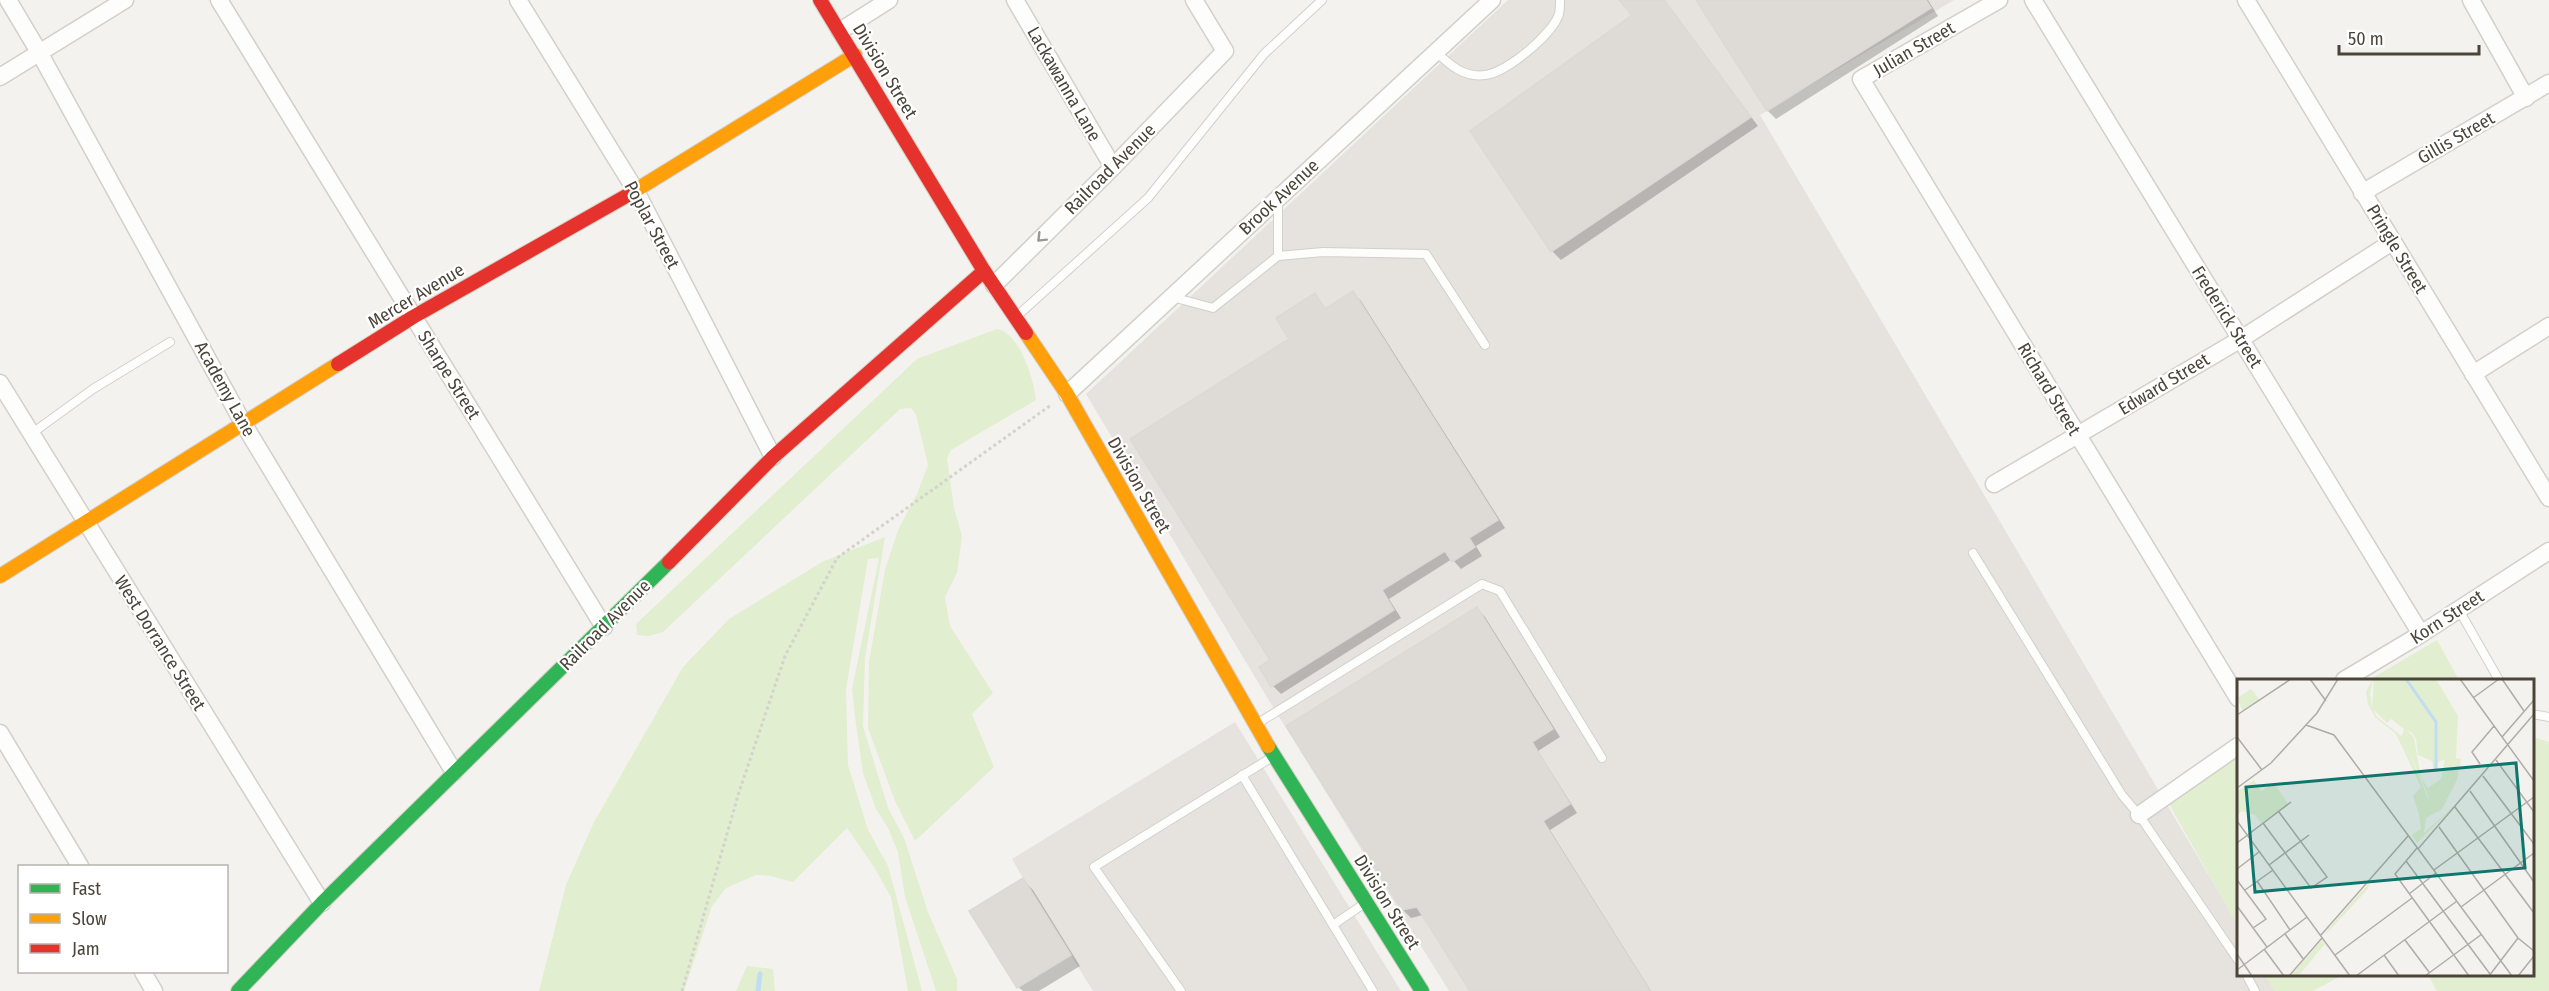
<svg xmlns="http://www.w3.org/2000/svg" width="2549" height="991" viewBox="0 0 2549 991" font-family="'Fira Sans Condensed',sans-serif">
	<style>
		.industrial { fill: #e6e2de }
		.green { fill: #e1eecf }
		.parking { fill: #e6e3df }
		.shadow { fill: #0003 }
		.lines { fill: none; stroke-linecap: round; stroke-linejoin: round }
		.stream { stroke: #c0ddf1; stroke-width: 5 }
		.building { fill: #dedbd6; stroke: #dcd9d4; stroke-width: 1.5 }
		.lane-casing { stroke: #d2d0cb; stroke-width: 10 }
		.street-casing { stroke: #d2d0cb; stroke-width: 19 }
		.fast-casing { stroke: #d3cfc5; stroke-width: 16 }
		.slow-casing { stroke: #d3cfc5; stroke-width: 16 }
		.jam-casing { stroke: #d3cfc5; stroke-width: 16 }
		.path { stroke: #d3d2cc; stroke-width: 3; stroke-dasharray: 3 3; stroke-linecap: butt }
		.lane { stroke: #fdfdfc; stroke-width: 8 }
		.street { stroke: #fdfdfc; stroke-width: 16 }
		.fast { stroke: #30b455; stroke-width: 14 }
		.slow { stroke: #ff9f0a; stroke-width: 14 }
		.jam { stroke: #e5322d; stroke-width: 14 }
		.oneway { stroke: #9b9791 }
		.labels { text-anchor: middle; stroke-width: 4.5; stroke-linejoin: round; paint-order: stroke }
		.street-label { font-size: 18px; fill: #4b4439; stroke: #fff }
		.inset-river { fill: none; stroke: #c0ddf1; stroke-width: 3 }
		.inset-road { fill: none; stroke: #b0aca6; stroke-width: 1.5 }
		.view { fill: #0f766e; fill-opacity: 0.15; stroke: #0f766e; stroke-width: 3 }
		.inset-edge { fill: none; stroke: #4b4439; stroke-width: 3 }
	</style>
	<rect width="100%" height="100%" fill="#f4f2ee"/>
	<polygon class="industrial" points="1508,0 1954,0 1760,115 2238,925 2238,974 2267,975 2277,991 1449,991 1268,699 1086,394"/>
	<g class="green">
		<path d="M997 329C1020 333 1034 380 1036 400L951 450 947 458 954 508 962 536 957 573 945 597 950 626 993 693 972 714 994 767 915 841 895 801 868 728 869 662 885 570 898 530 917 494 928 465 916 415 911 408 900 409 663 632 649 636 637 635 636 624 917 359Z"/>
		<polygon points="885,537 865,658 863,726 888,808 904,838 928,912 957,979 957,991 936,991 905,897 898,852 888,828 876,809 863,773 855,717 852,689 879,558 868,559 846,689 848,765 868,830 888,866 922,991 908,991 891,897 874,867 847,828 793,882 771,876 756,875 726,888 712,906 684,991 539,991 566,885 593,824 683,667 729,619 822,562"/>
		<polygon points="2437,640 2459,680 2369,680"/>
		<polygon points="2533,737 2549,742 2549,991 2437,991 2428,975 2532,974"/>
		<polygon points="2238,757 2238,927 2167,800"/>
		<polygon points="747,966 773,969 775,991 736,991"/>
		<polygon points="2265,975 2343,975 2313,991 2274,991"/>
	</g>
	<polygon class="parking" points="1235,722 1401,991 1093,991 1023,878 1012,859"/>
	<g class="shadow">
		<polygon points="1621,0 1664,0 1758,126 1561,260 1553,252 1472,132 1634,16"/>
		<polygon points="1698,0 1928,0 1938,16 1776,119 1768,111"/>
		<polygon points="1353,293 1361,301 1505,528 1476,546 1482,556 1461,569 1452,559 1389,599 1401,618 1281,694 1273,686 1272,661 1291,340 1314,295 1326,309"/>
		<polygon points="1477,609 1485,617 1560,737 1538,751 1577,813 1550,830 1651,991 1471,991 1423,915 1411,918 1403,910"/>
		<polygon points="1023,880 1033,890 1080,966 1039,991 1023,991 1018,987"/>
	</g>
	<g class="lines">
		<polyline class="stream" points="758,991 760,974"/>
	</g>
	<g class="building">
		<polygon points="1619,0 1664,0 1751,117 1551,252 1470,131 1632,15"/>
		<polygon points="1696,0 1926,0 1931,8 1767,111"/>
		<polygon points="1353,291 1498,520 1469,538 1475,547 1452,562 1445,551 1382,590 1394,610 1271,687 1259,667 1270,660 1130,439 1289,339 1276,318 1315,293 1325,309"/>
		<polygon points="1477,607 1553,729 1532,742 1570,804 1543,821 1650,991 1470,991 1417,907 1402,910 1286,726"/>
		<polygon points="1023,878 1071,955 1017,988 969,911"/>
	</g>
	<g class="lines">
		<defs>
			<g id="lane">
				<path d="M1436 52C1450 65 1464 78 1485 75 1506 73 1553 34 1559 14 1560 10 1560 4 1560 0"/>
				<polyline points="1278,199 1278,256 1323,252 1426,254 1485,345"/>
				<polyline points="1172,297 1213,308 1278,256"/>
				<polyline points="1016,317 1148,198 1264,54 1322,0"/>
				<polyline points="31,434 93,389 170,342"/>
				<polyline points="1973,553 2122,795 2139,815 2238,960"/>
				<polyline points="2459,610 2499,680"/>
				<polyline points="2532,714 2549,717"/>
				<polyline points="1255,725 1482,584 1500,591 1602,758"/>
				<polyline points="1242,775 1373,991"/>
				<polyline points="1333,925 1365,903"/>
				<polyline points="2246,974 2255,991"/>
				<polyline points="1181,991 1094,867 1274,756"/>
			</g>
			<g id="street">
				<polyline points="8,0 39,52 243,423 454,772"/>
				<polyline points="219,0 604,627"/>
				<polyline points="518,0 636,191 773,457"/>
				<polyline points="1015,0 1113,167"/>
				<polyline points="1999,0 1861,79 2238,698"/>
				<polyline points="2033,0 2421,634"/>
				<polyline points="2246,0 2549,498"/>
				<polyline points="2471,0 2526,98"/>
				<polyline points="840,31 889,0"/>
				<polyline points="0,77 125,0"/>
				<polyline points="2362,193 2549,83"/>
				<polyline points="994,285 1113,167 1225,51 1194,0"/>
				<polyline points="2473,374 2549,326"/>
				<polyline points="0,383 322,903"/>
				<polyline points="1067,394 1492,0"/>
				<polyline points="1994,484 2241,339 2392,242"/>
				<polyline points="2344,680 2421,634 2549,551"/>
				<polyline points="0,733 80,866"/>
				<polyline points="2139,815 2238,746"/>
				<polyline points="143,972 154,991"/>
			</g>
			<g id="fast">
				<polyline points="1268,746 1422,991"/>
				<polyline points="238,991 322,903 669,562"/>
			</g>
			<g id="slow">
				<polyline points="628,195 855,55"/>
				<polyline points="1026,333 1067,394 1268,746"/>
				<polyline points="0,576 338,364"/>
			</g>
			<g id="jam">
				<polyline points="820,0 984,271 1026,333"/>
				<polyline points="338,364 413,317 628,195"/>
				<polyline points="669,562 773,457 984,271"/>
			</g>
		</defs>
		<use href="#lane" class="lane-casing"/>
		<use href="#street" class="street-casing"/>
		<use href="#fast" class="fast-casing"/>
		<use href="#slow" class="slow-casing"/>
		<use href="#jam" class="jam-casing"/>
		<polyline class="path" points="682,991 739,792 785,656 837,558 1051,405"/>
		<use href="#lane" class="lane"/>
		<use href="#street" class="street"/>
		<use href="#fast" class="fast"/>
		<use href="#slow" class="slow"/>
		<use href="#jam" class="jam"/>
	</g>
	<defs><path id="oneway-chevron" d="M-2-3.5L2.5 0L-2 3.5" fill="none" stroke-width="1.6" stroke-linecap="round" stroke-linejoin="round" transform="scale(1.5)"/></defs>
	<use class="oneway" href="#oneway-chevron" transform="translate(1041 238) rotate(135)"/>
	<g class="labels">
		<g class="street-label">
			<text transform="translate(1914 49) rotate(-30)" y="6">Julian Street</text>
			<text transform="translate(885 71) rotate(59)" y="6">Division Street</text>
			<text transform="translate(1064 84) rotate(60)" y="6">Lackawanna Lane</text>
			<text transform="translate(2456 138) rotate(-30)" y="6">Gillis Street</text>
			<text transform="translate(1110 169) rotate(-45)" y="6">Railroad Avenue</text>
			<text transform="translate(1279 197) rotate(-43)" y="6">Brook Avenue</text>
			<text transform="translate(652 225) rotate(62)" y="6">Poplar Street</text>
			<text transform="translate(2397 249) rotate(59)" y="6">Pringle Street</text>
			<text transform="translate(416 296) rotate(-31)" y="6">Mercer Avenue</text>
			<text transform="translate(2227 317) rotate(58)" y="6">Frederick Street</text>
			<text transform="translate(449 375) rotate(58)" y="6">Sharpe Street</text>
			<text transform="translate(2164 384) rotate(-31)" y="6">Edward Street</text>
			<text transform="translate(225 389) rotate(61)" y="6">Academy Lane</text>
			<text transform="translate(2049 389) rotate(59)" y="6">Richard Street</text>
			<text transform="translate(1139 485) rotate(60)" y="6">Division Street</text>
			<text transform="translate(2447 617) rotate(-33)" y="6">Korn Street</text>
			<text transform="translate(605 625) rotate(-45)" y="6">Railroad Avenue</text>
			<text transform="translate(160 643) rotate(58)" y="6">West Dorrance Street</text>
			<text transform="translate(1387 902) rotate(58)" y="6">Division Street</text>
		</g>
	</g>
	<g transform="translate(2237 679)">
		<rect width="297" height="297" fill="#f4f2ee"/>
		<path d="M136 0 133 15 135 29 137 0H199L221 37 219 79 224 80 220 101 205 130 189 139 187 154 215 129 180 164 175 156 184 150 182 135 176 117 184 108 159 55 138 38 131 25 129 13ZM136 30 150 44 154 40 167 50 165 56 191 116 192 122 166 58 140 38ZM170 51 175 54 179 60 181 76 195 82 197 94 202 82 208 81 204 100 191 109 184 99 177 59ZM14 10 23 21 6 32 0 19ZM17 101 24 112 37 104 51 125 24 144 18 136 5 132 0 136V113ZM132 204 131 210 89 255 91 250ZM85 261 88 265 63 295 54 297Z" fill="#e1eecf" fill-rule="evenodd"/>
		<path class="inset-river" d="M169 0 199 43V93"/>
		<path class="inset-road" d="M73 0 89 22M223 0 297 102M265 0 287 32M236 19 262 0M0 36 54 0M69 46 97 56 275 297M0 58 25 91M265 58 297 21M259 81 297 133M243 85 235 73 257 47M246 97 297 165M0 109 34 84 80 34 101 0M233 112 297 203M218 128 297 234M0 142 113 297M26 144 74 209 90 198 42 133M202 148 281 259 297 272M0 164 54 123M180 169 158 195 232 297M181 170 297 35M169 182 253 295M32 186 72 156M0 190 22 173M197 191 297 118M0 201 29 240 16 249M20 202 53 251M8 211 36 191M172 215 199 194M0 227 30 268M224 228 297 174M48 255 67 281M84 256 171 157M168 261 192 293M27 270 47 297M0 275 15 297M98 276 175 219M147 276 162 297M0 291 70 238M52 297 85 259M119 297 220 222M188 297 245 255M252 297 281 259M281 297 297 277"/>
		<path class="view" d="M279 84 288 189 18 213 9 108Z"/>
		<rect width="297" height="297" class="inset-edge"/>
	</g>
	<rect x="18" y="865" width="210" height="108" fill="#ffffff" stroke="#b7b4b0" stroke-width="1.5"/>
	<rect x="30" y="884" width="30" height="9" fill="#30b455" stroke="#b7b4b0" stroke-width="1.5"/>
	<text x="72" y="895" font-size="18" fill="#4b4439">Fast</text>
	<rect x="30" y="914" width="30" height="9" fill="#ff9f0a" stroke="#b7b4b0" stroke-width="1.5"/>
	<text x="72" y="925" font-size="18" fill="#4b4439">Slow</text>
	<rect x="30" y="944" width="30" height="9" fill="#e5322d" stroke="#b7b4b0" stroke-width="1.5"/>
	<text x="72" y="955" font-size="18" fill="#4b4439">Jam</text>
	<path d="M2339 45v9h140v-9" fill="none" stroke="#4b4439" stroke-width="3"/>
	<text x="2348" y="45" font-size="18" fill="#4b4439" stroke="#ffffff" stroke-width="4.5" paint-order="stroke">50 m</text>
</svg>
